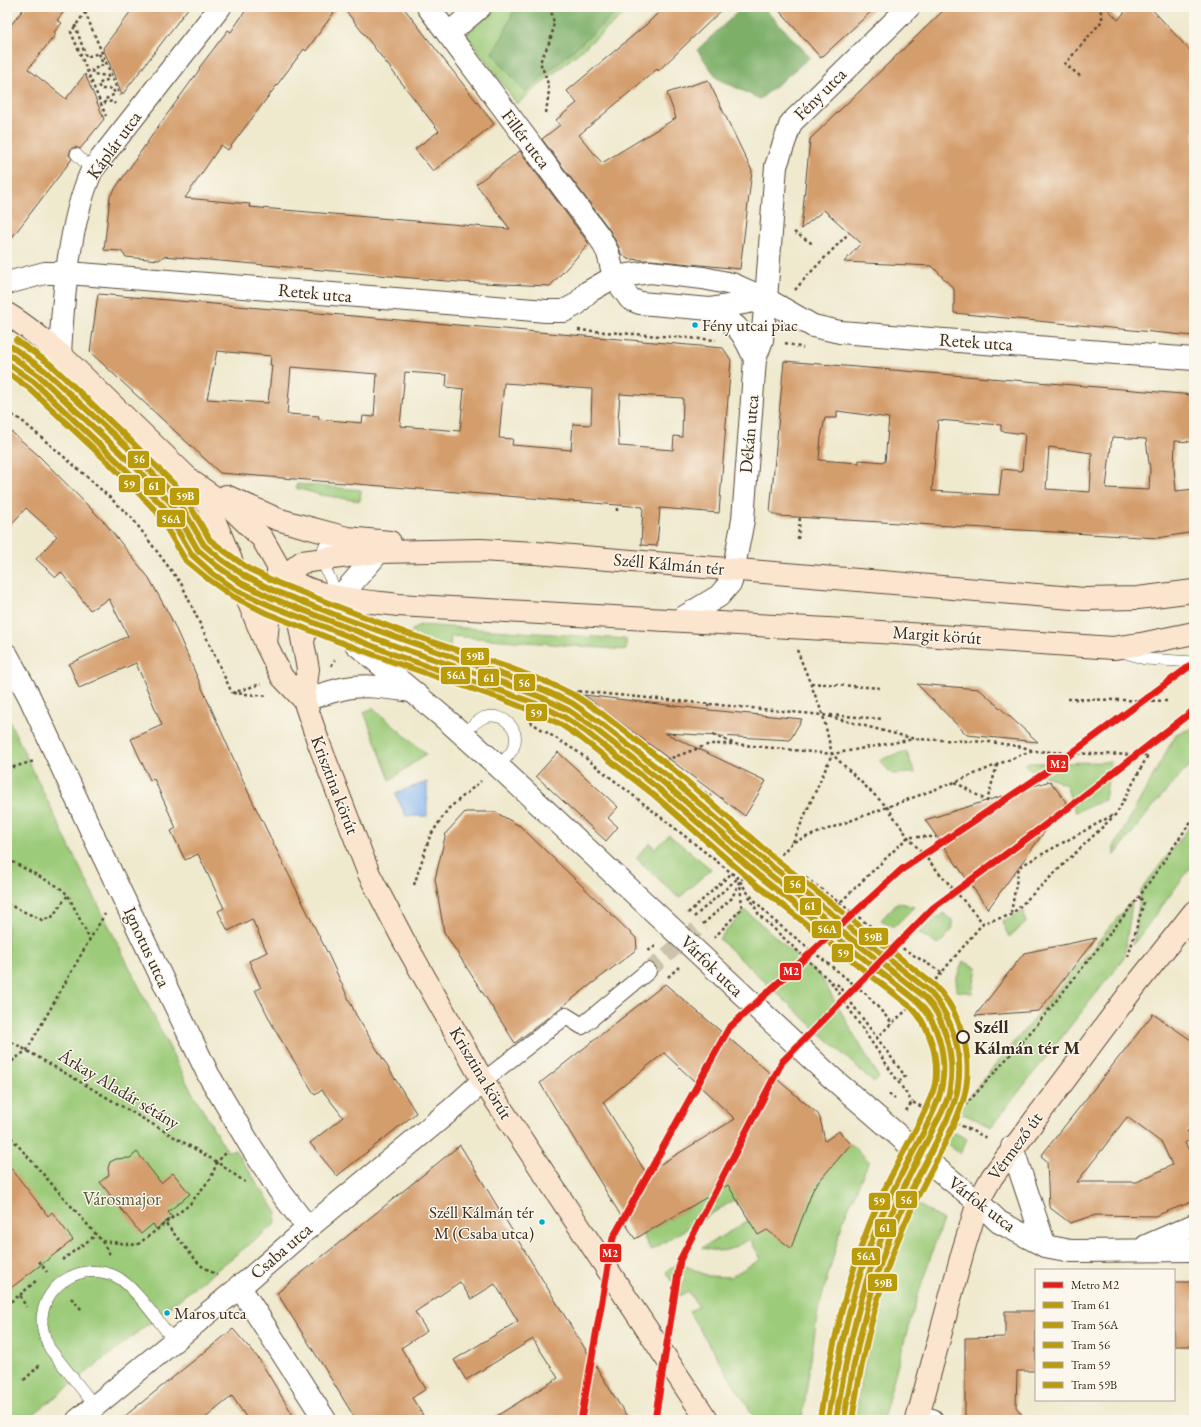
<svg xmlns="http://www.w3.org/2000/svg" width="1201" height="1427" viewBox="0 0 1201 1427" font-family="'EB Garamond',serif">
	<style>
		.green { fill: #9ccb79; stroke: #6c7a4c }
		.forest { fill: #7daf69; stroke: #5c6c44 }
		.water { fill: #86b7f2; stroke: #607088 }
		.building { fill: #d49d6c; fill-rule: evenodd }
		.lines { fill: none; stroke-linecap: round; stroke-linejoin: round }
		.pedestrian-tunnel { stroke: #cbc3ab; stroke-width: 16; stroke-dasharray: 16 8; stroke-linecap: butt }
		.service-casing { stroke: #564738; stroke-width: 12 }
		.pedestrian-casing { stroke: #564738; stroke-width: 18 }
		.minor-casing { stroke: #564738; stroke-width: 24 }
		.secondary-casing { stroke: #564738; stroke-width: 24 }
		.path { stroke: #564738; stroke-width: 2.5; stroke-dasharray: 3 3; stroke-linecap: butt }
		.service { stroke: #fff; stroke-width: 11 }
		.pedestrian { stroke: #fff; stroke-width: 16 }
		.minor { stroke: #fff; stroke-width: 22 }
		.secondary { stroke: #fce5cf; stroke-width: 22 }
		.tram-1-casing { stroke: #fbf7ec; stroke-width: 9 }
		.tram-2-casing { stroke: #fbf7ec; stroke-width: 9 }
		.tram-3-casing { stroke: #fbf7ec; stroke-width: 9 }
		.tram-4-casing { stroke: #fbf7ec; stroke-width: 9 }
		.tram-5-casing { stroke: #fbf7ec; stroke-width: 9 }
		.tram-1 { stroke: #ba9b0a; stroke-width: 6 }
		.tram-2 { stroke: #ba9b0a; stroke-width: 6 }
		.tram-3 { stroke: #ba9b0a; stroke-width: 6 }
		.tram-4 { stroke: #ba9b0a; stroke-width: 6 }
		.tram-5 { stroke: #ba9b0a; stroke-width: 6 }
		.metro-1-casing { stroke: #fbf7ec; stroke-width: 10 }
		.metro-1 { stroke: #e41f18; stroke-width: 7 }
		.bus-dot { fill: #00a9ce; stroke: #fbf7ec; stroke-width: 1.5 }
		.stop-dot { fill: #fbf7ec; stroke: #3b2a1e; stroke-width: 2 }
		.labels { text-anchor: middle; stroke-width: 3; stroke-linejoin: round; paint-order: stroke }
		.bus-label { font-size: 17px; fill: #3b2a1e; stroke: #fbf7ec; text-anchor: start }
		.street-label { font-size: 18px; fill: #3b2a1e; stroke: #fbf7ec }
		.stop-label { font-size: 18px; font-weight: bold; fill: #3b2a1e; stroke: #fbf7ec; text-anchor: start }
		.park-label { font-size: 18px; fill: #585a39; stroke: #fbf7ec }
		.line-badge { stroke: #fbf7ec; stroke-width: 1.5 }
		.badge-label { font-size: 11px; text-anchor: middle; font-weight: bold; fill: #fff }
	</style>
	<rect width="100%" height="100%" fill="#fbf7ec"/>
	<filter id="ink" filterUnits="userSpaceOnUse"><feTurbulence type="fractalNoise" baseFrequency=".025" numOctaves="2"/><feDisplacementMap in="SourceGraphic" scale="8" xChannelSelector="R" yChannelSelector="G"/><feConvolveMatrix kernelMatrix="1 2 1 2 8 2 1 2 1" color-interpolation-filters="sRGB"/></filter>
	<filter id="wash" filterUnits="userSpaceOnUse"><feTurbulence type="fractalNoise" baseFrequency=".012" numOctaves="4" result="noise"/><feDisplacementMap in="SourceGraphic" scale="16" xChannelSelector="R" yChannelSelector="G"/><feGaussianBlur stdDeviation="0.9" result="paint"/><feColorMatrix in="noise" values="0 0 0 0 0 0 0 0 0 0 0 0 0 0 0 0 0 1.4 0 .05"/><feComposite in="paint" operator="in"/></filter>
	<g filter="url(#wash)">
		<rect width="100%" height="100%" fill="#efe9ce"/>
		<g class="green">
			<polygon points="498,7 633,7 517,104 466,34"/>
			<polygon points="297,484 361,490 360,501 321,495 296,488"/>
			<path d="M420 625 626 639V650L451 636 450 648 411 644C405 634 412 630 420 625Z"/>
			<polygon points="373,708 426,754 390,780 364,712"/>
			<polygon points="7,716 71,850 188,1085 227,1151 235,1150 277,1213 275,1224 26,1420 7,1420"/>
			<polygon points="1194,728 1194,761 1158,800 1114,856 1114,847 1176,734"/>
			<polygon points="906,751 915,773 892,774 879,760"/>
			<polygon points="1111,762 1105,800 1075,812 1066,785 1026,767 1026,763"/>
			<polygon points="1194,821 1194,863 1133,945 1141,890"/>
			<polygon points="669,835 711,869 679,898 636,858 650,843 655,849"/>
			<polygon points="898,902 914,907 894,927 881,920"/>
			<polygon points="1130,903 1132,904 1124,958 991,1127 957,1111"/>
			<polygon points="745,910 821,977 879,1078 874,1083 719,939"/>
			<polygon points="1023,911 1026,923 1009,937 1002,922"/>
			<polygon points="943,913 952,920 952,930 938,945 919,933"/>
			<polygon points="963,961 977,968 972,993 957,991 956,980"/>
			<polygon points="921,1116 967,1139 960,1154 918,1120"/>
			<path d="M851 1144 869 1161 844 1218 818 1311 802 1420H756L689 1312 698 1306 688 1291 680 1296 666 1272 676 1265 688 1267 708 1276 730 1277 761 1259 750 1239C729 1250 725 1254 702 1248L749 1220 736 1199 651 1250 642 1235 782 1153 814 1186Z"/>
			<path d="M913 1201 943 1220C920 1286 900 1352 883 1420H855C865 1357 877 1295 898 1234 902 1223 908 1212 913 1201Z"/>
		</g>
		<g class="forest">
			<polygon points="515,7 623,7 525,92 492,53 503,36"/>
			<polygon points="743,7 763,7 810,57 760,99 718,79 697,50"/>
		</g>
		<polygon class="water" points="427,782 427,816 406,816 395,793"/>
		<g id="blocks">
			<g class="building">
				<polygon points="25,7 68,7 57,20 62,23 54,32 56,34 28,69 66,99 85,74 104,119 80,149 75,147 71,149 69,155 72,159 7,244 7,30"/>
				<polygon points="134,7 189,7 122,95 103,48"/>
				<polygon points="248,7 338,7 306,51 304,49 228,150 221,145 185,198 250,204 249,207 510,229 476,184 520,151 589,244 550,286 458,282 164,256 159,260 126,257 121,251 104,250 110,196 160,124 200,69 199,68 228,30 231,32"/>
				<polygon points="343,7 403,7 494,124 433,171 415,149 439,131"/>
				<polygon points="664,7 725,7 658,71 657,69 579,135 602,163 676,118 667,93 708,80 752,171 740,269 651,260 643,260 628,259 621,254 619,247 609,229 542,139 560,125 556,120 577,103 567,91 648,23"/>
				<polygon points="776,7 876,7 821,58"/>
				<polygon points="947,7 1106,7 1118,20 1129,7 1150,7 1194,55 1194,336 954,313 954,289 932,266 844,262 861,243 824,210 801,229 810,139"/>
				<path d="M98 294 723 348 731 360 719 513 660 508 657 546 641 545 643 507 220 473 90 352ZM217 351 271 356 270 365H272L268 403 207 399ZM291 367 377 374 374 417 363 416 362 423 318 419 319 416 287 414ZM405 372 447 375 446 387 464 389 460 431 400 426ZM504 383 592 389 591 425 573 424 571 450 512 445 513 439 499 438ZM620 394 683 398 682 437 674 436 673 450 619 446 618 421Z"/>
				<path d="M784 361 1194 395V442L1175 441 1174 467 1176 491 1194 489V532L1158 538 778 516 770 512ZM837 411 889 418 885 462 859 460V463L819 460 821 437 825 418H837ZM938 420 1001 425V431L1025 434 1022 471 1002 469 999 495 932 491ZM1112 437 1146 439 1150 470 1149 490 1106 488ZM1049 447 1092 453 1090 492 1046 489Z"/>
				<polygon points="7,428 38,455 105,523 149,578 171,618 250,796 329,956 356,1015 416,1113 337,1176 310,1143 343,1117 322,1090 315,1095 275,1030 255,990 261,988 249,961 267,952 252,919 228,931 218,911 224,908 198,854 185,860 171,831 176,828 154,779 150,780 131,739 162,725 136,663 79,688 69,664 128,636 109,599 90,610 61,572 56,577 36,559 57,536 26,508 7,529"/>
				<polygon points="917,684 979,689 1038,742 967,735"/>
				<polygon points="584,695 709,710 802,719 790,740 665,733 766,781 745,816"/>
				<polygon points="558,752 618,807 608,818 618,827 606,841 536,776"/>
				<polygon points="1050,781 1066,802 988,909 925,820"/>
				<polygon points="465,812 495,812 520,826 636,938 637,949 515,1043 444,932 435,879 446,833"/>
				<polygon points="1096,938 1039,1011 975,1016 1024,953"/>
				<path d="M665 984 818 1114 820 1118 825 1141 839 1131 851 1144 814 1187 791 1248 767 1230 758 1235 728 1185 635 1239 540 1083ZM664 1053 735 1119 646 1173 603 1102Z"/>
				<path d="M1153 1014 1194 1042V1125L1187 1131 1192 1139 1185 1143 1194 1159V1201L1155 1216 1096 1215 1070 1223 1049 1207 1047 1161 1041 1156ZM1127 1117 1162 1143 1172 1165 1137 1182H1077Z"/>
				<polygon points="460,1145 521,1245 629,1420 490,1420 558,1378 533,1339 466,1380 454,1360 518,1321 495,1284 471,1299 460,1282 415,1312 427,1331 401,1348 426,1389 412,1398 426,1420 356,1420 325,1369 277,1293"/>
				<polygon points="137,1152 161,1183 173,1173 190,1194 168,1212 172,1217 156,1229 153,1224 141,1234 100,1182 109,1175 108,1168 110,1162 116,1159 130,1158"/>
				<polygon points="7,1163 48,1216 52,1212 73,1240 7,1291"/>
				<rect x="1174" y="1282" width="20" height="64"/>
				<polygon points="1005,1311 1036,1311 1036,1371 1017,1371 1016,1407 1026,1420 965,1420 965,1338 1005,1337"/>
				<polygon points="233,1329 259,1359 296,1420 248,1420 232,1396 203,1420 120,1420"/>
			</g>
		</g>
	</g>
	<g filter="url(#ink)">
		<use href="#blocks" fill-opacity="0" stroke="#564738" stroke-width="1"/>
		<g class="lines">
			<polyline class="pedestrian-tunnel" points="648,971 703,924"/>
			<defs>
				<g id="service">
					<polyline points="76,154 92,170"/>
					<polyline points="339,598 321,559 324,547 343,539"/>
					<polyline points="1123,652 1145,659 1194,662"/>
					<path d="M463 734C469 728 477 720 485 717 505 712 522 731 513 749 509 756 503 761 498 766"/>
					<path d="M95 1406 50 1349C45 1339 41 1328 42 1317 46 1282 83 1262 115 1276 133 1284 160 1324 174 1341"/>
				</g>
				<polyline id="pedestrian" points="483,1081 566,1016 582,1026 648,971"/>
				<g id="minor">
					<polyline points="428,7 599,236 608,253 614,277 630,299 640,303 710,309 766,299"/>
					<polyline points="448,34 480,7"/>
					<polyline points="7,283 45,273 68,273 546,311 564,311 577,304 588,292 614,277 650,272 703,278 732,284 766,299 813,326 840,332 1194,359"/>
					<path d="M710 309C720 315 732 321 739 330 746 338 750 349 755 359"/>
					<path d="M60 354C63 298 69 222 92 170L220 7"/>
					<polyline points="379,552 339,598 343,626 356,644 449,722 498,766 832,1078 930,1163 978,1202 999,1222 1045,1246 1071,1251 1194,1250"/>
					<polyline points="679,620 719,596 731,582 743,520 755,359 762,340 766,299 776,166 791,123 909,7"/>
					<polyline points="7,655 29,696 96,841 208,1074 250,1145 279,1190 308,1228"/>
					<path d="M304 700C318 696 332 691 346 688 368 684 390 688 411 691"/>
					<polyline points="1012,1147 1045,1246"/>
					<polyline points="1146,1246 1194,1225"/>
					<polyline points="239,1286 325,1420"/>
					<polyline points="918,1417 932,1420"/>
					<polyline points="78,1420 247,1281 308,1228 452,1109 483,1081"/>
				</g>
				<g id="secondary">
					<path d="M7 314C26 325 43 340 60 354L191 481 233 510 262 538 284 577 299 622 308 669 304 700 318 741 369 874 404 941 483 1081 707 1420"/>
					<polyline points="196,488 208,505 266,644 282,677 304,700"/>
					<polyline points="226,496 277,519 291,523 347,538 390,542"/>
					<path d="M278 572C312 599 357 600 398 605L880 632 1113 648 1141 644 1194 633"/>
					<path d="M303 641C311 612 313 612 339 598"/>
					<polyline points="266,644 269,610 272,598 284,577 302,562 379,552 480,550 536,553 1084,599 1138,598 1194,591"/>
					<polyline points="917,1420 963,1251 978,1202 992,1177 1129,994 1194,912"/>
				</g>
			</defs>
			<use href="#service" class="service-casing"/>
			<use href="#pedestrian" class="pedestrian-casing"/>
			<use href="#minor" class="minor-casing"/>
			<use href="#secondary" class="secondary-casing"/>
			<g class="path">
				<polyline points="89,7 71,32 106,116"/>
				<polyline points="85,12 120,96"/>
				<polyline points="75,25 86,57 99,53 103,65 92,70 93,74 108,76 109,79 98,84 100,89 113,89 115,94 104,100 105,103 113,101 115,104"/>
				<polyline points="1080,76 1065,64 1102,21 1102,13 1096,7"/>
				<path d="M546 113 549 91 547 80 540 62C548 45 561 24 548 7"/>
				<polyline points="794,232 813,244"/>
				<polyline points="795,290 806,277 849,233"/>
				<polyline points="578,330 716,340"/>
				<polyline points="785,343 803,348"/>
				<polyline points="7,412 21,420 84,474 132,518 182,585 232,693"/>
				<polyline points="617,511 617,505"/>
				<polyline points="798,539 800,517"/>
				<polyline points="378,634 387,630"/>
				<polyline points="797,650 823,715 832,754 887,807 908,837 983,923"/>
				<polyline points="331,666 335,660"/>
				<polyline points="811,683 880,688"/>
				<polyline points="232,693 261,684"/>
				<polyline points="233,693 268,696"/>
				<polyline points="1068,699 1170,701"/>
				<polyline points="708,704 709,710"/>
				<polyline points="830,715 883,719"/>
				<polyline points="530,722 578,752 738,878 747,892 772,919 866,994 893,1024"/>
				<polyline points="713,735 733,743"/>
				<polyline points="666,760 710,744 734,744 832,754 914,739"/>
				<polyline points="7,769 34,761"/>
				<polyline points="955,782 987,801 997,765"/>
				<polyline points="793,842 832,754"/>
				<polyline points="7,859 59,887 68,895 89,938"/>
				<polyline points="414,885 430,836 448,809 481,781"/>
				<polyline points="749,896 759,915 831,982 912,1102"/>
				<polyline points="7,904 42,920 52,917 68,895"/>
				<polyline points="688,913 732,873"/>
				<polyline points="1011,913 1019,867 1113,815"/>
				<polyline points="828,914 908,837 936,837"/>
				<polyline points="694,917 738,878"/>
				<polyline points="703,924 732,898 740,880 770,866 793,842 955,782 1023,754 1034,751 1091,754 1148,755 1117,813 1011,915 983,923 922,996 877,1037"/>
				<polyline points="714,938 742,908 740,882"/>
				<polyline points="648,951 657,945"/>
				<polyline points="1128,957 1144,902 1139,897"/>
				<polyline points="941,972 889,940 806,878 770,866 735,833 710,796 576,691 823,715 915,739 991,742 1023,747 1034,751"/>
				<polyline points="668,977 679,967"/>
				<polyline points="831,982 838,985 905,1076 900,1081"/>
				<polyline points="7,1039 217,1162 245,1182"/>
				<polyline points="7,1065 27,1050 90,939 105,914"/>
				<polyline points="889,1094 895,1099"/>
				<polyline points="961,1110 1036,1026 1139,897 1194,817"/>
				<polyline points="906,1111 912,1102 987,1138"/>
				<polyline points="7,1133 101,1240 111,1256"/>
				<polyline points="166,1224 200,1265 217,1275"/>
				<polyline points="102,1241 137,1245 189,1205 211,1178 217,1162 228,1151"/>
				<polyline points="62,1260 96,1235"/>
				<polyline points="39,1261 47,1272"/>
				<polyline points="20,1295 38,1279"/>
				<polyline points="7,1298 10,1302 20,1295 26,1307"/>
				<polyline points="71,1298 82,1310"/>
				<polyline points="7,1305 10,1302"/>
				<polyline points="24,1380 41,1364"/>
				<path d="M849 1420C854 1394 859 1368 864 1342 875 1295 890 1248 909 1203"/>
			</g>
			<use href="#service" class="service"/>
			<use href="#pedestrian" class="pedestrian"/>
			<use href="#minor" class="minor"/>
			<use href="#secondary" class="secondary"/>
			<defs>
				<path id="tram-1" d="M7 353 39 376 120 452 170 502 198 550 217 566 241 583 272 598 343 626 401 648 504 683 543 698 568 710 590 725 664 783 763 869 922 995C945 1014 955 1059 950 1087 948 1102 940 1116 933 1129 920 1156 905 1183 893 1210 863 1277 847 1348 836 1420"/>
				<path id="tram-2" d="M7 363 34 382 114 458 164 507 192 555 212 573 236 590 269 605 340 633 398 656 501 691 540 705 564 717 585 731 659 789 758 875 917 1001C938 1021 947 1057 942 1085 940 1099 933 1112 927 1125 914 1152 898 1178 886 1206 855 1274 840 1346 828 1419"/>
				<path id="tram-3" d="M12 347 44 370 126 446 176 497 204 545 222 560 245 576 275 591 346 619 404 640 507 676 546 691 572 703 595 719 669 777 768 863 929 991C952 1016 963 1052 958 1086 956 1102 948 1117 941 1132 928 1159 913 1185 900 1213 871 1279 855 1349 844 1420"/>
				<path id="tram-4" d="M7 373 29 388 109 463 157 512 186 561 208 579 232 596 266 613 337 641 396 663 499 698 537 713 560 724 581 738 654 795 753 882 912 1008C930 1027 939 1057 935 1084 932 1097 925 1110 919 1123 905 1150 890 1176 878 1204 848 1272 832 1344 820 1418"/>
				<path id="tram-5" d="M16 340 50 364 131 441 182 492 210 540 227 553 249 569 278 583 349 611 406 633 510 668 549 683 576 696 600 712 674 770 773 857 934 985C962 1012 974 1059 964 1097 958 1120 945 1142 935 1163 920 1191 905 1220 894 1250 873 1305 861 1362 852 1420"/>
			</defs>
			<use href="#tram-1" class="tram-1-casing"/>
			<use href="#tram-2" class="tram-2-casing"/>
			<use href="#tram-3" class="tram-3-casing"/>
			<use href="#tram-4" class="tram-4-casing"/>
			<use href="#tram-5" class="tram-5-casing"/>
			<use href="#tram-1" class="tram-1"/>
			<use href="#tram-2" class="tram-2"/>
			<use href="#tram-3" class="tram-3"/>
			<use href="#tram-4" class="tram-4"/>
			<use href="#tram-5" class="tram-5"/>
			<defs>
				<g id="metro-1">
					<polyline points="581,1420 613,1238 729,1028 901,870 1045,773 1194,663"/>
					<polyline points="655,1420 680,1260 782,1062 933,908 1068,808 1194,710"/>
				</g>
			</defs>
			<use href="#metro-1" class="metro-1-casing"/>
			<use href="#metro-1" class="metro-1"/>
		</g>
	</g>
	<g class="bus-dot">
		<circle cx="695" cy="325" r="3.5"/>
		<circle cx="542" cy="1222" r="3.5"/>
		<circle cx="167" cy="1313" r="3.5"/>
	</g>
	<circle class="stop-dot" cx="963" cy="1037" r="6"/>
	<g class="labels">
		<g class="bus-label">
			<text x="702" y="331">Fény utcai piac</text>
			<text x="534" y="1218" text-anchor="end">Széll Kálmán tér<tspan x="534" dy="21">M (Csaba utca)</tspan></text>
			<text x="174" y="1319">Maros utca</text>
		</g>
		<g class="street-label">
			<text transform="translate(820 94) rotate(-45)" y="6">Fény utca</text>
			<text transform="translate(526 139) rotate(53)" y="6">Fillér utca</text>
			<text transform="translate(114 145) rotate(-54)" y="6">Káplár utca</text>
			<text transform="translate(315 293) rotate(5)" y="6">Retek utca</text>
			<text transform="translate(976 342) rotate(4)" y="6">Retek utca</text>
			<text transform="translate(749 434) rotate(-85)" y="6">Dékán utca</text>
			<text transform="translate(669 564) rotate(5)" y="6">Széll Kálmán tér</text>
			<text transform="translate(937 635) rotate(4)" y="6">Margit körút</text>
			<text transform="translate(335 785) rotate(69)" y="6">Krisztina körút</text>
			<text transform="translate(147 947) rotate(65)" y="6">Ignotus utca</text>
			<text transform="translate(712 966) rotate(44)" y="6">Várfok utca</text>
			<text transform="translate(481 1073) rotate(59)" y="6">Krisztina körút</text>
			<text transform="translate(119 1089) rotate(31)" y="6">Árkay Aladár sétány</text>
			<text transform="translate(1015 1146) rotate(-54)" y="6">Vérmező út</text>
			<text transform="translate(982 1204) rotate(37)" y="6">Várfok utca</text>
			<text transform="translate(281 1251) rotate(-41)" y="6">Csaba utca</text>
		</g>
		<g class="stop-label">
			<text x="974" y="1033">Széll<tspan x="974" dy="21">Kálmán tér M</tspan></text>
		</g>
		<g class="park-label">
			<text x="122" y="1205">Városmajor</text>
		</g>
	</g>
	<g class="line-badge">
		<rect x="127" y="450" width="23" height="19" rx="4" fill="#ba9b0a"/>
		<rect x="118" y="474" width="23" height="19" rx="4" fill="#ba9b0a"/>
		<rect x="143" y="477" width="23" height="19" rx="4" fill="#ba9b0a"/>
		<rect x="169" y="487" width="31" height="19" rx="4" fill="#ba9b0a"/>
		<rect x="156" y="509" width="30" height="19" rx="4" fill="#ba9b0a"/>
		<rect x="460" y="647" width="30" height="19" rx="4" fill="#ba9b0a"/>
		<rect x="440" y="666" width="31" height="19" rx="4" fill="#ba9b0a"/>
		<rect x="477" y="668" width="23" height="19" rx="4" fill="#ba9b0a"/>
		<rect x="513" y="673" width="23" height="19" rx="4" fill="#ba9b0a"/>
		<rect x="525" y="703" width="23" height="19" rx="4" fill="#ba9b0a"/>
		<rect x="1046" y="754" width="23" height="19" rx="4" fill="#e41f18"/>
		<rect x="783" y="875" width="23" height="19" rx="4" fill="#ba9b0a"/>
		<rect x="799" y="897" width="23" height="19" rx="4" fill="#ba9b0a"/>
		<rect x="811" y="920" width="31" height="19" rx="4" fill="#ba9b0a"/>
		<rect x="858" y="927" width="31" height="19" rx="4" fill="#ba9b0a"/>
		<rect x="831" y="943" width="23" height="20" rx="4" fill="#ba9b0a"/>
		<rect x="779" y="962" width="23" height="19" rx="4" fill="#e41f18"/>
		<rect x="895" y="1190" width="23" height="19" rx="4" fill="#ba9b0a"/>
		<rect x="868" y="1192" width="23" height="19" rx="4" fill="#ba9b0a"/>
		<rect x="874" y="1218" width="23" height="20" rx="4" fill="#ba9b0a"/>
		<rect x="599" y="1243" width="23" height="20" rx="4" fill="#e41f18"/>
		<rect x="851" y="1247" width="30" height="19" rx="4" fill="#ba9b0a"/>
		<rect x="867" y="1273" width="31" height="19" rx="4" fill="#ba9b0a"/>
	</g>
	<g class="badge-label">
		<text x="139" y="463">56</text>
		<text x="129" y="488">59</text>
		<text x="154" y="490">61</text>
		<text x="185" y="500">59B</text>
		<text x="171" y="523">56A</text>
		<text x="475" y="660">59B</text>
		<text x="456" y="679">56A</text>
		<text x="489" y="682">61</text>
		<text x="524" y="687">56</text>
		<text x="536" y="717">59</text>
		<text x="1058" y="768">M2</text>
		<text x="795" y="888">56</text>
		<text x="810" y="910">61</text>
		<text x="827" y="933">56A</text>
		<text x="873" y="941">59B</text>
		<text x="843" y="957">59</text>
		<text x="791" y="975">M2</text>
		<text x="906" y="1204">56</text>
		<text x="879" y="1205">59</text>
		<text x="885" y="1232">61</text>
		<text x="610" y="1257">M2</text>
		<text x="866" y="1260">56A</text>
		<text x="883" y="1287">59B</text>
	</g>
	<rect width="1201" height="1427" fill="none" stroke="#fbf7ec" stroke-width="24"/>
	<rect x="1035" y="1269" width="140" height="132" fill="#fbf7ec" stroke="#aea59a"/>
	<rect x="1043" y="1282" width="20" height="6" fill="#e41f18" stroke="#aea59a"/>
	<text x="1071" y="1289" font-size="12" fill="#3b2a1e">Metro M2</text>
	<rect x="1043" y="1302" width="20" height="6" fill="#ba9b0a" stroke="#aea59a"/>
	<text x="1071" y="1309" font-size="12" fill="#3b2a1e">Tram 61</text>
	<rect x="1043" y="1322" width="20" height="6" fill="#ba9b0a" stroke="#aea59a"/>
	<text x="1071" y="1329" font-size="12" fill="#3b2a1e">Tram 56A</text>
	<rect x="1043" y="1342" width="20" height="6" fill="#ba9b0a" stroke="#aea59a"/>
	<text x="1071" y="1349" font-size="12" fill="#3b2a1e">Tram 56</text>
	<rect x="1043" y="1362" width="20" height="6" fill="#ba9b0a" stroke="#aea59a"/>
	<text x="1071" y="1369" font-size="12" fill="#3b2a1e">Tram 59</text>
	<rect x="1043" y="1382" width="20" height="6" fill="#ba9b0a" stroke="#aea59a"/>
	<text x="1071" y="1389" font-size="12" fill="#3b2a1e">Tram 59B</text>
</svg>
